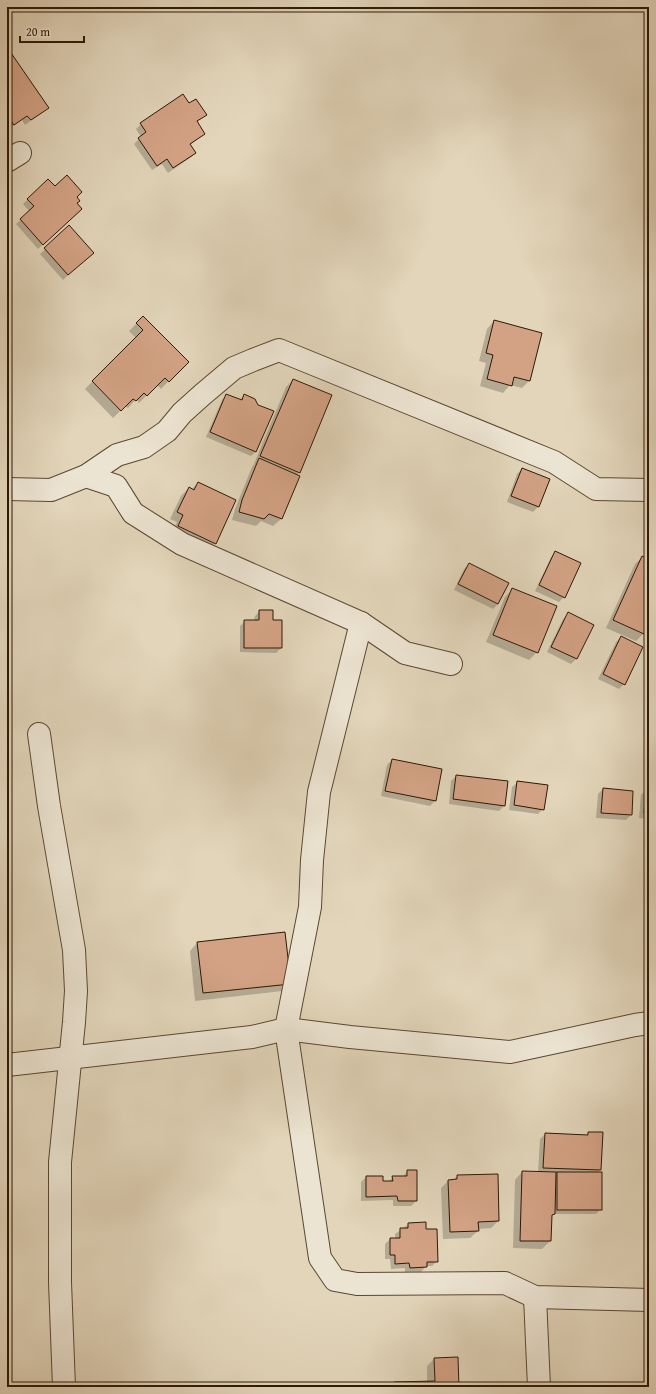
<svg xmlns="http://www.w3.org/2000/svg" width="656" height="1394" viewBox="0 0 656 1394" font-family="'Gentium Book Plus',serif">
	<style>
		.shadow { fill: #0003 }
		.building { fill: #d3a285; stroke: #2e1905 }
		.lines { fill: none; stroke-linecap: round; stroke-linejoin: round }
		.minor-casing { stroke: #5b4832; stroke-width: 24 }
		.minor { stroke: #ece4d2; stroke-width: 22 }
	</style>
	<rect width="100%" height="100%" fill="#e2d5ba"/>
	<filter id="stains"><feTurbulence type="fractalNoise" baseFrequency=".005" numOctaves="4"/><feColorMatrix values="0 0 0 0 .2 0 0 0 0 .09 0 0 0 0 .02 0 0 0 .5 -.17"/></filter>
	<radialGradient id="worn" r=".72"><stop offset=".6" stop-color="#630" stop-opacity="0"/><stop offset="1" stop-color="#630" stop-opacity=".3"/></radialGradient>
	<g class="shadow">
		<polygon points="7,53 48,108 25,125 22,120 9,129 7,127"/>
		<polygon points="189,104 206,115 197,122 204,134 190,145 195,153 190,158 168,173 162,164 152,170 134,144 141,137 136,129 141,124"/>
		<polygon points="55,188 75,197 76,214 38,249 16,224 30,212 23,204 28,199"/>
		<polygon points="69,227 87,257 63,280 40,254"/>
		<polygon points="143,317 187,362 161,389 157,385 139,403 136,399 128,408 125,406 113,418 85,389 136,338 129,331"/>
		<polygon points="494,321 541,334 529,381 522,388 510,385 503,393 480,386 486,363 479,361 487,329"/>
		<polygon points="293,380 331,396 299,473 296,475 298,476 281,519 273,526 261,521 256,526 232,520 235,509 252,467 254,464 286,387"/>
		<polygon points="227,395 239,400 245,395 256,451 251,456 206,437 222,400"/>
		<polygon points="522,469 538,507 533,512 507,502 517,474"/>
		<polygon points="198,483 215,543 207,550 171,534 177,522 170,519 181,496 189,488 192,489"/>
		<polygon points="556,552 564,597 559,602 535,591 551,557"/>
		<polygon points="642,557 649,560 649,621 643,634 636,641 606,628 635,564"/>
		<polygon points="469,564 498,604 493,609 454,590 464,569"/>
		<polygon points="513,589 537,652 529,660 486,642 505,597"/>
		<polygon points="260,611 272,621 281,648 276,653 240,652 240,626 245,621 254,621 255,616"/>
		<polygon points="568,614 592,625 576,659 571,664 547,652 563,619"/>
		<polygon points="621,637 624,684 619,689 598,679 616,642"/>
		<polygon points="649,676 649,685 646,684"/>
		<polygon points="392,760 441,770 435,801 430,806 381,796 387,765"/>
		<polygon points="456,776 504,806 499,811 449,804 451,781"/>
		<polygon points="518,782 543,809 538,814 509,810 512,787"/>
		<polygon points="603,789 631,815 626,820 596,818 598,794"/>
		<polygon points="646,790 649,790 649,819 639,818 641,795"/>
		<polygon points="197,943 290,983 282,991 195,1001 190,951"/>
		<polygon points="589,1133 600,1170 597,1173 601,1209 596,1214 553,1214 551,1216 550,1241 542,1249 513,1248 515,1180 522,1172 538,1173 540,1139 545,1134 585,1136"/>
		<polygon points="408,1171 416,1201 411,1206 393,1206 393,1200 361,1201 361,1182 366,1177 382,1177 382,1182 388,1182 393,1177 402,1177"/>
		<polygon points="457,1176 498,1221 491,1228 478,1229 478,1231 470,1238 443,1239 441,1188 448,1181 453,1181"/>
		<polygon points="409,1224 425,1230 437,1261 432,1266 426,1266 421,1272 405,1273 405,1268 391,1269 390,1259 385,1259 385,1244 390,1239 395,1239 395,1234"/>
		<polygon points="434,1359 458,1387 391,1387 395,1383 427,1382 427,1366"/>
	</g>
	<g class="building">
		<polygon points="9,50 49,108 31,120 27,116 14,125 7,115 7,51"/>
		<polygon points="183,94 189,103 196,99 207,115 197,121 205,134 190,144 196,153 173,168 167,159 157,166 138,138 146,132 140,123"/>
		<polygon points="67,175 82,192 77,197 80,201 77,203 82,209 43,245 20,219 34,206 27,199 48,179 55,186"/>
		<polygon points="69,225 94,253 68,275 44,248"/>
		<polygon points="143,316 189,362 169,382 165,378 147,396 144,393 136,401 133,399 121,411 92,381 143,330 136,323"/>
		<polygon points="494,320 542,333 530,381 514,377 512,386 487,379 493,355 486,353"/>
		<polygon points="293,379 332,395 300,473 260,456"/>
		<polygon points="226,394 242,400 244,394 255,399 258,405 274,411 256,452 210,432"/>
		<polygon points="259,458 300,476 282,519 269,514 264,519 239,512 242,500"/>
		<polygon points="522,468 550,479 539,507 511,496"/>
		<polygon points="198,482 236,500 216,544 178,526 183,515 177,512 189,487 194,490"/>
		<polygon points="555,551 581,563 565,598 539,585"/>
		<polygon points="642,556 649,559 649,624 644,634 613,620"/>
		<polygon points="469,563 509,583 498,604 458,584"/>
		<polygon points="512,588 557,606 538,653 493,635"/>
		<polygon points="259,610 273,610 273,620 282,620 282,648 244,648 244,620 259,620"/>
		<polygon points="568,612 594,625 577,659 551,647"/>
		<polygon points="621,636 643,647 625,685 603,674"/>
		<polygon points="392,759 442,769 436,801 385,791"/>
		<polygon points="456,775 508,781 505,806 453,799"/>
		<polygon points="517,781 548,785 544,810 514,805"/>
		<polygon points="603,788 633,791 632,815 601,813"/>
		<polygon points="646,789 649,789 649,814 644,813"/>
		<polygon points="285,932 291,984 203,993 197,942"/>
		<polygon points="588,1132 603,1132 601,1170 543,1168 545,1133 588,1135"/>
		<polygon points="407,1170 417,1170 417,1201 398,1201 397,1196 366,1197 366,1176 383,1176 383,1181 393,1181 392,1176 407,1176"/>
		<polygon points="522,1171 556,1172 555,1214 552,1215 551,1241 520,1241"/>
		<rect x="557" y="1172" width="45" height="38"/>
		<polygon points="498,1174 499,1221 478,1222 479,1231 450,1232 448,1180 457,1179 457,1175"/>
		<polygon points="426,1222 426,1229 437,1229 438,1262 427,1262 427,1267 410,1268 409,1263 395,1264 395,1255 390,1255 390,1238 400,1238 400,1228 408,1228 408,1223"/>
		<polygon points="458,1357 459,1387 394,1387 394,1382 435,1381 434,1358"/>
	</g>
	<g class="lines">
		<defs>
			<g id="minor">
				<polyline points="7,161 20,153"/>
				<polyline points="86,476 116,486 133,513 182,544 361,623 405,653 451,664"/>
				<polyline points="7,489 51,490 86,476 117,455 144,447 167,431 182,413 202,395 234,368 253,360 279,350 554,462 596,489 649,490"/>
				<polyline points="361,623 319,792 312,860 310,907 286,1029 320,1258 335,1280 357,1284 505,1283 535,1297 649,1300"/>
				<polyline points="39,734 49,806 74,950 76,991 74,1022 60,1162 60,1282 64,1387"/>
				<polyline points="7,1065 252,1037 286,1029 350,1037 510,1052 635,1025 649,1023"/>
				<polyline points="535,1297 539,1387"/>
			</g>
		</defs>
		<use href="#minor" class="minor-casing"/>
		<use href="#minor" class="minor"/>
	</g>
	<rect width="656" height="1394" fill="none" stroke="#e2d5ba" stroke-width="24"/>
	<rect x="8" y="8" width="640" height="1378" fill="none" stroke="#2e1905" stroke-width="2"/>
	<rect x="12" y="12" width="632" height="1370" fill="none" stroke="#2e1905"/>
	<path d="M20 36v6h64v-6" fill="none" stroke="#2e1905" stroke-width="2"/>
	<text x="26" y="36" font-size="12" fill="#2e1905" stroke="#ece4d2" stroke-width="3" paint-order="stroke">20 m</text>
	<rect width="100%" height="100%" filter="url(#stains)"/>
	<rect width="100%" height="100%" fill="url(#worn)"/>
</svg>
